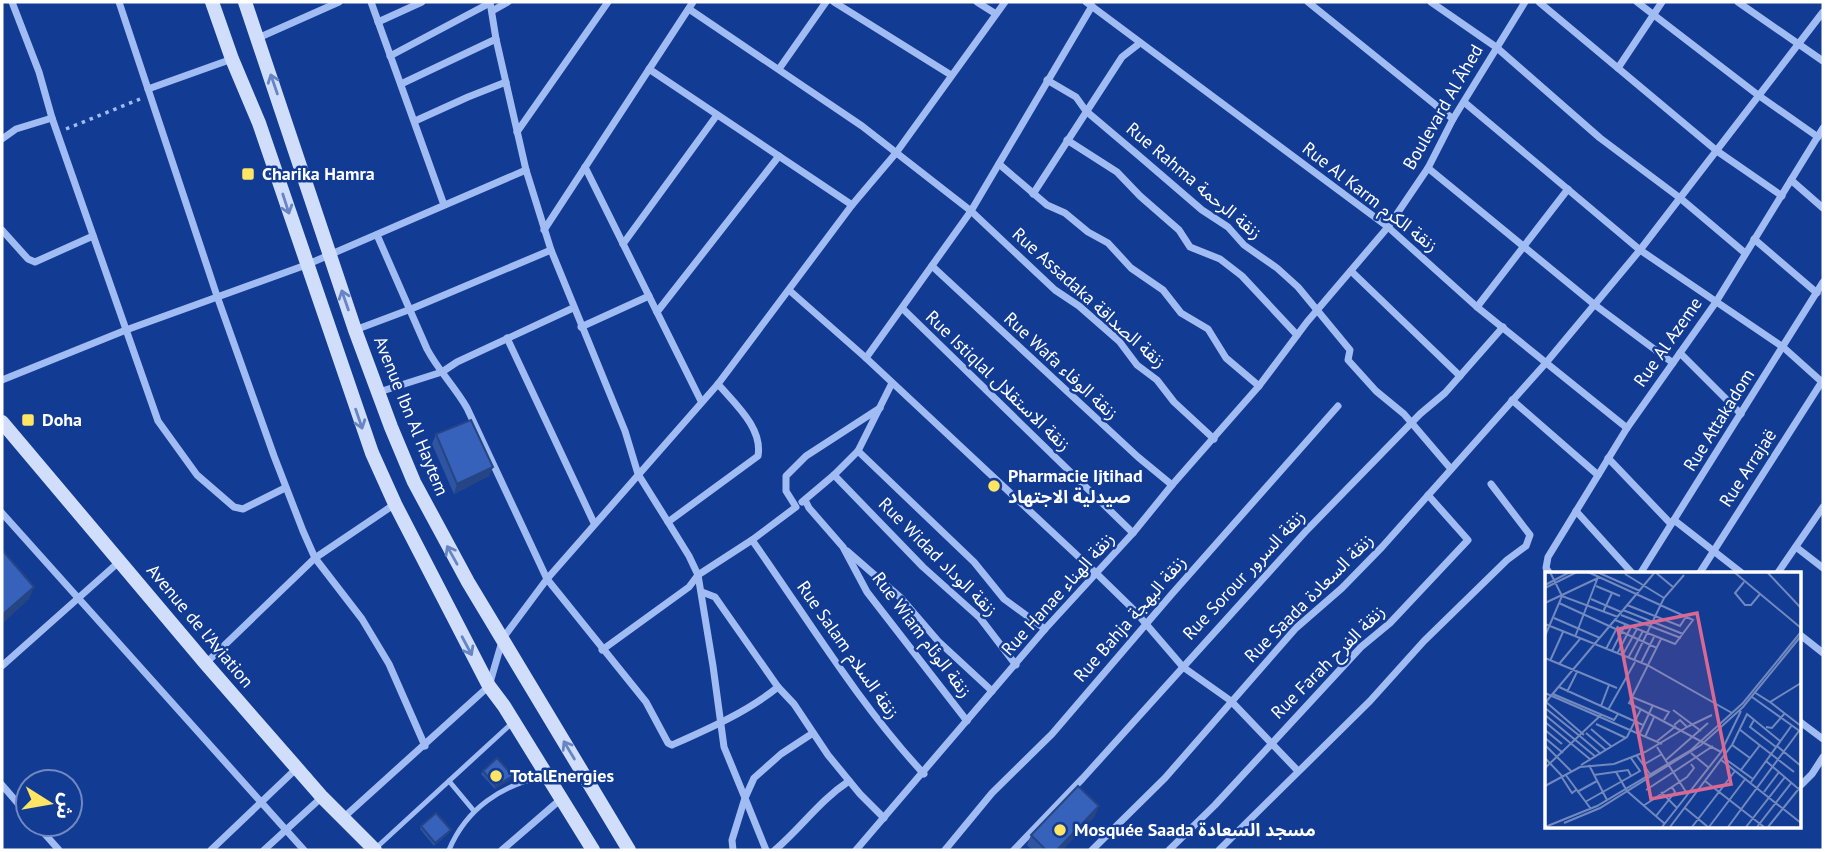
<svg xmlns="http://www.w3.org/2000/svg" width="1825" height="852" viewBox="0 0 1825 852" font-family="'PT Sans','Noto Sans Arabic',sans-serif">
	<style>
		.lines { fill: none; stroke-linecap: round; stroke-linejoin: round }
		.path { stroke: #a1bcf3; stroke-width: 3.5; stroke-dasharray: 3.5 5; stroke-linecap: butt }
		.lane { stroke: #a1bcf3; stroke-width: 5 }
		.street { stroke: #a1bcf3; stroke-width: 7 }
		.secondary { stroke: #d0defc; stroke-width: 14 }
		.wall { fill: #2e54a2 }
		.shaded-wall { fill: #264584 }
		.building { fill: #3662bc; stroke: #264584; stroke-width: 2 }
		.oneway { stroke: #6784c3 }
		.poi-dot { fill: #ffe563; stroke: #123b94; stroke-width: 2.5 }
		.labels { text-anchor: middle; stroke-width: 5; stroke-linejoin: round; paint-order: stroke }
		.street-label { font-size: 18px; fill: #fff; stroke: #123b94 }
		.poi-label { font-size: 18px; font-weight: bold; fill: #fff; stroke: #123b94; text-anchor: start }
		.inset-road { fill: none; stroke: #7189bf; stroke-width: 2 }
		.view { fill: #d76994; fill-opacity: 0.15; stroke: #d76994; stroke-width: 3.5 }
		.inset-edge { fill: none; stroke: #fff; stroke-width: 3.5 }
	</style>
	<rect width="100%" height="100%" fill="#123b94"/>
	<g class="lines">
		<polyline class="path" points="66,129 140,99"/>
		<g class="lane">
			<polyline points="449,781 474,811"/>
			<polyline points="377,847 511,724"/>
			<path d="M449 850C466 809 501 785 545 776"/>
		</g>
		<g class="street">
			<polyline points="12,2 39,72 52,118 158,421 197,475 234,507 243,509 285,488"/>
			<polyline points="119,2 217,296 274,456 303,531 315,558 362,619 389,664 425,746"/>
			<polyline points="371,2 444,205"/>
			<polyline points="490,2 496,39 526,170 551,250 625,431 638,474 668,522"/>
			<polyline points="834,2 951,75"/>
			<polyline points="977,2 996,14"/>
			<polyline points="1086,2 1388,227 1477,307 1627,428"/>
			<polyline points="1308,2 1453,119"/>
			<polyline points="1431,2 1496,47 1600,138 1680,198 1745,253"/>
			<polyline points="1539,2 1717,151 1782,196"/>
			<polyline points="1637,2 1758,95 1818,137"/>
			<polyline points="1738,2 1823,61"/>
			<polyline points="689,9 862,126 971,211 1055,290 1079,306 1119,341 1137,365 1157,380 1174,402 1214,439"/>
			<polyline points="492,11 508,2"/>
			<polyline points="378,22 422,2"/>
			<polyline points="258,38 339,2"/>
			<polyline points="390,56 490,3"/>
			<polyline points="1618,68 1662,2"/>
			<polyline points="649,69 852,205"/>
			<polyline points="779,69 826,2"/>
			<polyline points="1047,80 1076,97 1086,111 1138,155 1202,210 1228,227 1244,245 1277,268 1298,287 1350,350 1348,360 1376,391 1404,414 1451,469"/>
			<polyline points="401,84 496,39"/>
			<polyline points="148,89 232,59"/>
			<polyline points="1464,102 1640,250 1783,347 1823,383"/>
			<polyline points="415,121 468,97 506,82"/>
			<polyline points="517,132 608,2"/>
			<polyline points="2,139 16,129 52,118"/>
			<polyline points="1067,140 1117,172 1140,196 1179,230 1190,247 1220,259 1242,276 1297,335"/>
			<polyline points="999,164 1047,205 1065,213 1088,232 1108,243 1131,268 1163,290 1181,313 1208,329 1226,358 1259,386"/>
			<polyline points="585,167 701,401"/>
			<polyline points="1428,168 1595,305 1673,363"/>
			<polyline points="1791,180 1823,208"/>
			<polyline points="1033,194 1122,57 1140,43"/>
			<polyline points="2,230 28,259 35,262 93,236"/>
			<polyline points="544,230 693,2"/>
			<path d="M377 235 427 349C438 370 455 387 467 408L547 579 646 702 668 743 672 745C708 729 747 712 778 687"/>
			<polyline points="1754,239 1817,293"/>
			<polyline points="623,244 717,115"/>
			<polyline points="932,266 1138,457 1172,485"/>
			<polyline points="1351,271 1460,376"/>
			<polyline points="789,290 866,358 1096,573 1134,610 1183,667 1231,701 1298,771"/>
			<polyline points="1477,307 1568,189"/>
			<polyline points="903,309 1133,533"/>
			<polyline points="657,312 779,156"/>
			<polyline points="581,327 649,296"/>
			<polyline points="355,330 411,309 551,250"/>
			<polyline points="507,338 594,523"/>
			<polyline points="1680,353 1741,414"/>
			<polyline points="866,358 971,211 1092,6"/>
			<polyline points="2,380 126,330 306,265 526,170"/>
			<path d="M718 384C735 404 763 428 758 456L668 522 689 556 698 575 713 666 724 747 745 798 732 840 733 850"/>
			<polyline points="379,392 442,372 457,362 573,308"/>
			<polyline points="1512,400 1598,475"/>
			<polyline points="858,451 974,562 1004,599 1045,629"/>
			<polyline points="1608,458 1671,524"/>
			<polyline points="834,475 923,567 980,618 1016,665"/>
			<polyline points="805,500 809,508 843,547 867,592 967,721"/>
			<polyline points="802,502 834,475 858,451 892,383"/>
			<polyline points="1576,511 1633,574"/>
			<polyline points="2,513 304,850"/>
			<polyline points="1674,520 1743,574"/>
			<path d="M752 540C808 619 858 703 924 774"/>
			<polyline points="1796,547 1823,568"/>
			<polyline points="847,551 901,598 938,641 992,691"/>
			<polyline points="1550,574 1546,568 1548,557 1627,428 1716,302 1823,128"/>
			<polyline points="1640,574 1823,282"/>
			<polyline points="1699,574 1823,380"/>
			<polyline points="1777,574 1823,507"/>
			<polyline points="702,592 715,597 778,687 794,704 828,755 860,794 884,818"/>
			<polyline points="1799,634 1823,653"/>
			<polyline points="602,650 689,587 698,575 752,540 796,507 786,491 786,476 806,456 880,408"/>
			<polyline points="206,663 315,558 395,504"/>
			<polyline points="2,666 120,561"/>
			<polyline points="1799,721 1823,739"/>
			<polyline points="2,785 28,815"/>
			<polyline points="1799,787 1812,774 1823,757"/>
			<polyline points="343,818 489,686 503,638 547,579 718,384 852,205 896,153 1005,2"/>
			<polyline points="36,824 59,850"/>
			<polyline points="211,850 297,768"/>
			<polyline points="264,850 322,797"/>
			<polyline points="502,850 561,799"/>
			<polyline points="766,850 745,798 754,778 781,754 813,733"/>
			<path d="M775 850C802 827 819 801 849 781"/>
			<polyline points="856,850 1045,629 1133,533 1172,485 1259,386 1307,322 1388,227 1428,168 1453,119 1525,2"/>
			<polyline points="945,850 992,793 1052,734 1171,595 1338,406"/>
			<polyline points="1014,850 1083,778 1307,530 1420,414 1445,393 1503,327"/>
			<polyline points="1092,850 1165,778 1296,628 1342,588 1382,547 1545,364 1640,250 1823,12"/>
			<polyline points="1169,850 1215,805 1361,647 1390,623 1468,540 1428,495"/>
			<polyline points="1219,850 1370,701 1424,641 1507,560 1526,546 1530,535 1491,484"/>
		</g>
		<g class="secondary">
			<polyline points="212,2 232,59 259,123 372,453 395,504 489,686 504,706 593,850"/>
			<polyline points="245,2 355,330 391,427 414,482 468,582 629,850"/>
			<polyline points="2,422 206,664 322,797 375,850"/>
		</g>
	</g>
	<g class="wall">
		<polygon points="436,434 493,467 489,476 454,494 432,444"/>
		<polygon points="483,771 511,779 495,789 481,774"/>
		<polygon points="1095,816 1062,850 1032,850 1027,845 1031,835"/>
		<polygon points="421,826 449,833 434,846 420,829"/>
	</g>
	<g class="shaded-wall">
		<polygon points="493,467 489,476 454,494 457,484"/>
		<polygon points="34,587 29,599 2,624 2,615"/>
		<polygon points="513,776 511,779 495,789 496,786"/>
		<polygon points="1099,806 1095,816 1062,850 1057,850"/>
		<polygon points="451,830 449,833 434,846 435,843"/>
	</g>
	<g class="building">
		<polygon points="471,420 493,467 457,484 436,434"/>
		<polygon points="2,550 34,587 2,615"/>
		<polygon points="497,758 513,776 496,786 483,771"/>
		<polygon points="1078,786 1099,806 1057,850 1046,850 1031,835"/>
		<polygon points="436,813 451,830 435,843 421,826"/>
	</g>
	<defs><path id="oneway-shaft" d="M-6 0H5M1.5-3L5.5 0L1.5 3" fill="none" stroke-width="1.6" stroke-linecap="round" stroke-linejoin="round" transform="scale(1.75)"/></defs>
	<g class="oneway">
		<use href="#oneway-shaft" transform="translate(274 84) rotate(-109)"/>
		<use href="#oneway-shaft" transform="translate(286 204) rotate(72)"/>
		<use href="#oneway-shaft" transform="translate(345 300) rotate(-109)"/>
		<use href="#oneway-shaft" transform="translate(359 419) rotate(71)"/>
		<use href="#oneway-shaft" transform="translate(452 555) rotate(-119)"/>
		<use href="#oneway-shaft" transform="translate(467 646) rotate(62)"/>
		<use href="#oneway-shaft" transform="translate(569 750) rotate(-121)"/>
	</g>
	<g class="poi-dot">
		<rect x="241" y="167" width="14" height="14" rx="3.5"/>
		<rect x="21" y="413" width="14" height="14" rx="3.5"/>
		<circle cx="994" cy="486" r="7"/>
		<circle cx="496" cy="776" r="7"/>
		<circle cx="1060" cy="830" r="7"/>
	</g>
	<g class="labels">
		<g class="street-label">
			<text transform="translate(1443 107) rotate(-60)" y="6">Boulevard Al Âhed</text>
			<text transform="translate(1194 181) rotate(40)" y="6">Rue Rahma زنقة الرحمة</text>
			<text transform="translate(1370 197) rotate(38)" y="6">Rue Al Karm زنقة الكرم</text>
			<text transform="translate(1089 298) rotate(42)" y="6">Rue Assadaka زنقة الصداقة</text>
			<text transform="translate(1668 342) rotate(-55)" y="6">Rue Al Azeme</text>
			<text transform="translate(1061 366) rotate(43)" y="6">Rue Wafa زنقة الوفاء</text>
			<text transform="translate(998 381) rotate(44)" y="6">Rue Istiqlal زنقة الاستقلال</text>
			<text transform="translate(411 416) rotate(68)" y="6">Avenue Ibn Al Haytem</text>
			<text transform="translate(1719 420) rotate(-58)" y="6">Rue Attakadom</text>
			<text transform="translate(1748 468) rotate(-57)" y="6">Rue Arrajaë</text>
			<text transform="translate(938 557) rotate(45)" y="6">Rue Widad زنقة الوداد</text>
			<text transform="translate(1244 575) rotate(-47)" y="6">Rue Sorour زنقة السرور</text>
			<text transform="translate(1058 594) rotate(-48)" y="6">Rue Hanae زنقة الهناء</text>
			<text transform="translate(1309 598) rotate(-45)" y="6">Rue Saada زنقة السعادة</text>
			<text transform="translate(1130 619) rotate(-49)" y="6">Rue Bahja زنقة البهجة</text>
			<text transform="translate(200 626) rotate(50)" y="6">Avenue de l'Aviation</text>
			<text transform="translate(922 635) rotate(53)" y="6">Rue Wiam زنقة الوئام</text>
			<text transform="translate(848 650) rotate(55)" y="6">Rue Salam زنقة السلام</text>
			<text transform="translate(1328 662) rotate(-45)" y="6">Rue Farah زنقة الفرح</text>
		</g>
		<g class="poi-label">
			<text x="262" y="180">Charika Hamra</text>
			<text x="42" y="426">Doha</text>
			<text x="1008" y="482">Pharmacie Ijtihad<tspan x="1008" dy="21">صيدلية الاجتهاد</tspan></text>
			<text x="510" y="782">TotalEnergies</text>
			<text x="1074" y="836">Mosquée Saada مسجد السعادة</text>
		</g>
	</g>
	<g transform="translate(1545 572)">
		<rect width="256" height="256" fill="#123b94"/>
		<path class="inset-road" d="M5 0 17 24M43 0 148 48 130 72 70 48M52 0 95 19M189 0 256 56M222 0 256 36M80 2 119 26M199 10 190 21 200 33H206L215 22M0 13 25 0M51 14 75 24M0 16 32 0M46 27 76 40M0 31 53 6M14 31 112 76M82 33 135 54 142 43M78 38 138 62M58 40 67 21M76 43 136 66M9 46 55 66M0 52 102 93 187 141M0 64 17 24 73 45M30 65 53 5M116 67 84 131 176 180M61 77 73 54M67 79 80 53M72 82 86 55M77 84 92 57M0 86 72 116M83 86 98 59M89 88 119 26 139 3M5 89 18 60M96 91 109 65M14 92 35 67M14 115 98 153M22 120 32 100M209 120 225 130 256 111M0 121 117 172M8 122 69 148 73 142M87 125 124 140 119 148M207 125 256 160M1 130 39 163M225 130 256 154M0 131 110 0 128 15M56 134 64 113M0 136 36 165M63 138 90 90M128 138 156 159M0 143 51 185M209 148 205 155 231 175M0 150 46 188M51 152 81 166M129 153 135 148 142 155 167 143M221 155 227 156 240 141M46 157 67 175M194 157 249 200M0 158 17 172M41 161 61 178M94 163 108 133M36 165 56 182M100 165 109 145M0 166 18 181M111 170 131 154M0 173 26 199M187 173 202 142 235 169M232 174 256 194M112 175 143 223M146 181 164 196M92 184 105 202M0 186 17 204M179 186 208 207M175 187 256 251M121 188 163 151M221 189 256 219M36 193 82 165 96 137M44 193 62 228M98 193 117 182M0 196 57 142M196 198 215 173M71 200 82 219 120 252M20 202 46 237M49 203 83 198 86 204M16 204 27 221 31 218M160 209 219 255M206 210 247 153M0 214 35 195 69 192 100 180 142 155M101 218 168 174M32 220 52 209M116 220 132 236M219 220 234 200M40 230 95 199 86 186M98 234 142 205 149 196 146 192M140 236 163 255M111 244 130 220 127 215M19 251 55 236 156 173 198 135 256 64M0 255 52 234 146 178 198 131 256 60M117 255 176 180 196 139M125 255 187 173 205 186M147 255 190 199M164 255 201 206M183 255 254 159M201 255 240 205M212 255 247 210M223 255 256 214"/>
		<path class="view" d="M152 41 186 212 106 227 73 57Z"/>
		<rect width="256" height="256" class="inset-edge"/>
	</g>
	<rect width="1825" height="852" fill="none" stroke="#ffffff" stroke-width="7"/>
	<g transform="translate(49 803) rotate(101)"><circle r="33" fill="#123b94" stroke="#7189bf" stroke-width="2"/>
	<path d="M0-5L12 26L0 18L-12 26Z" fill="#ffe563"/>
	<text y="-10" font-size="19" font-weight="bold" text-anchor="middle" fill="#ffffff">ش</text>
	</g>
</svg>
